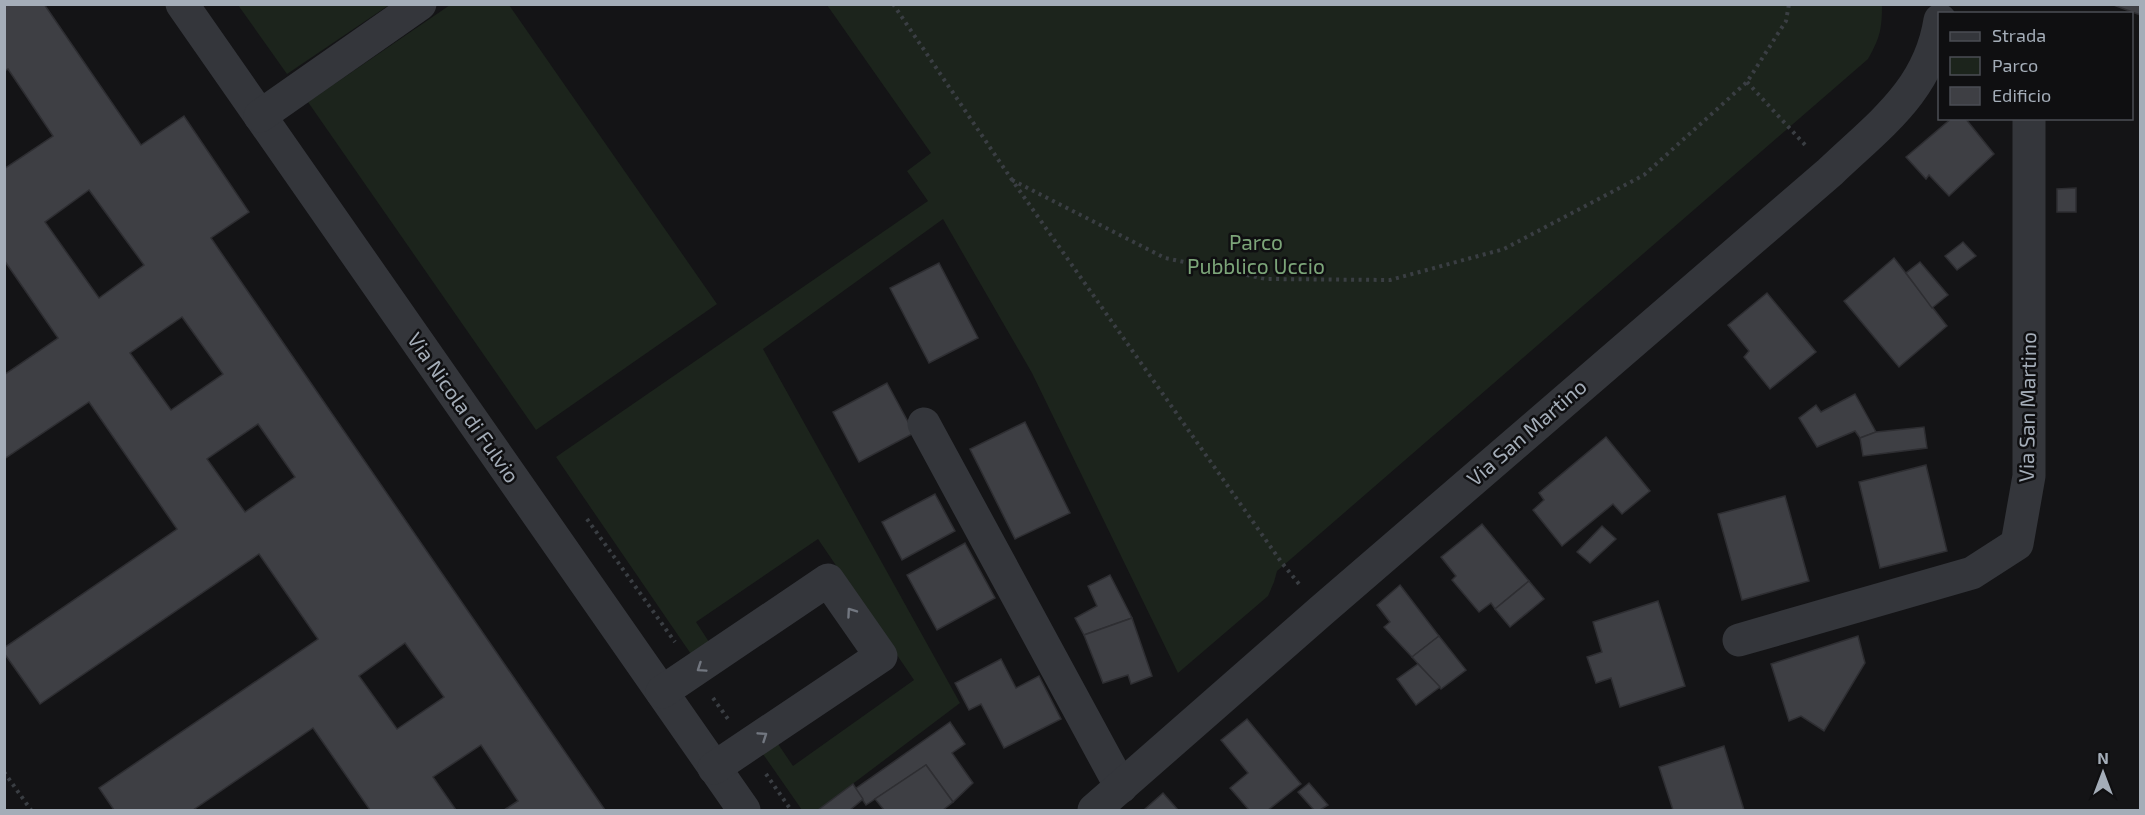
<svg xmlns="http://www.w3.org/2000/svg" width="2145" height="815" viewBox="0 0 2145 815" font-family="'Exo 2',sans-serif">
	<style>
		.green { fill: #1c241c }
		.building { fill: #3e3f44; stroke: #2e2e32; stroke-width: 1.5; fill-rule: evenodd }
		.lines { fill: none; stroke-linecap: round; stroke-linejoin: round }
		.path { stroke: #3a3e43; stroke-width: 4; stroke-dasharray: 3 4.5; stroke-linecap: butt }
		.minor { stroke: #34363b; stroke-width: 33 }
		.oneway { stroke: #727780 }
		.labels { text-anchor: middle; stroke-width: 5; stroke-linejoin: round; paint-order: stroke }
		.park-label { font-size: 21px; fill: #7ca579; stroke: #0f0f11 }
		.street-label { font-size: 21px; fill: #a4adb8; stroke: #0f0f11 }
	</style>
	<rect width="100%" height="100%" fill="#141416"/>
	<g class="green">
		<polygon points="238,5 389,5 287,74"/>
		<polygon points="450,5 509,5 717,304 536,430 308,102"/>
		<path d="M827 5H1882C1882 29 1880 38 1868 59L1277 571 1274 582 1268 596 1178 673 1032 373 943 219 763 349 960 703 818 810H802L763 754 778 744 793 766 914 680 818 539 696 622 711 645 693 657 556 457 928 201 907 171 931 153Z"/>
	</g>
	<g class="building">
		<path d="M4 4H44L141 145 184 116 249 212 211 238 605 810H504L518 801 481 745 433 777 456 810H370L313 728 193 810H114L99 788 318 639 259 554 40 704 4 653V648L177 529 89 402 4 459V375L58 338 4 260V169L53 136 8 69 4 71ZM89 190 144 265 99 298 45 222ZM182 317 223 374 171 410 130 353ZM258 424 295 477 245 512 207 459ZM405 643 444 697 397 729 359 676Z"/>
		<polygon points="2111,4 2140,4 2140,15"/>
		<polygon points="1952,118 1965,118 1994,154 1949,196 1929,175 1926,179 1906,157"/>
		<polygon points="2076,188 2076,212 2057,212 2057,189"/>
		<polygon points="1963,242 1976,256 1957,270 1945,256"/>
		<polygon points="1894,258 1947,326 1899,367 1844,301"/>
		<polygon points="1920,262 1948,295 1932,308 1906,273"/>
		<polygon points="939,263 978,338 929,363 890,288"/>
		<polygon points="1767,293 1816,352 1770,389 1744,357 1749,351 1728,325"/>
		<polygon points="887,383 914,433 859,462 833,412"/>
		<polygon points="1855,394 1876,432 1860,438 1855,431 1817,447 1799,418 1816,405 1821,412"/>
		<polygon points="1025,422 1070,513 1015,539 970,449"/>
		<polygon points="1924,427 1927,448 1863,456 1860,438 1876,432"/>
		<polygon points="1606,437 1650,491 1622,514 1613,504 1562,546 1533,510 1544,500 1539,493"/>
		<polygon points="1926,465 1947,551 1880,568 1859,482"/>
		<polygon points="935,494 955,531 902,560 882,522"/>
		<polygon points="1785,496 1809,581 1742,600 1718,514"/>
		<polygon points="1482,524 1529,581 1495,609 1491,603 1479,612 1452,580 1456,576 1441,557"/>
		<polygon points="1602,526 1616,539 1590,563 1577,552"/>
		<polygon points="965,543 995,598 937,630 907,575"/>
		<polygon points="1110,575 1132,618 1084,635 1075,618 1097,606 1088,586"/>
		<polygon points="1529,581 1544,599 1510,627 1495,609"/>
		<polygon points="1400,585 1439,636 1412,657 1384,627 1390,622 1377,605"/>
		<polygon points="1658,601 1685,686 1620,707 1611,678 1596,683 1587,657 1602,652 1593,622"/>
		<polygon points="1132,618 1152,676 1131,684 1128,675 1103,683 1084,635"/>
		<polygon points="1439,636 1466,670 1441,689 1412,657"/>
		<polygon points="1858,636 1865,663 1824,731 1801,716 1789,721 1771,664"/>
		<polygon points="1001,659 1016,688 1039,676 1061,719 1004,748 981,704 969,710 955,683"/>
		<polygon points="1418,664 1440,687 1416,705 1397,679"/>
		<polygon points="1247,719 1301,784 1268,810 1249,810 1230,788 1248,773 1221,740"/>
		<polygon points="950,722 965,744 952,753 973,783 953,802 926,765 866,805 855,789"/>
		<polygon points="1724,746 1744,810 1673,810 1659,767"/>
		<polygon points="926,765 953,802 943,810 884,810 875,799"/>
		<polygon points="1309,783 1328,805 1320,810 1314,810 1298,792"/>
		<polygon points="853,784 863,799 850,810 818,810"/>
		<polygon points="1163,793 1178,810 1144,810"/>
	</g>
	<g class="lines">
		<g class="path">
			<polyline points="893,4 1012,180 1282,563 1299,584"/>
			<polyline points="1747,82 1807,147"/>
			<polyline points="1012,180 1165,258 1266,279 1390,280 1504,249 1644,175 1747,82 1786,21 1789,4"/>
			<polyline points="587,519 675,642"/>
			<polyline points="713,698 728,719"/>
			<polyline points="4,772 31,810"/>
			<polyline points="766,774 791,810"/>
		</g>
		<g class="minor">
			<polyline points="182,4 744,810"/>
			<polyline points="260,116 420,4"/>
			<polyline points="924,424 1121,787"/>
			<polyline points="1739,640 1972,573 2017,544 2029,476 2029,118"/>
			<polyline points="662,692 828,580 881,656 714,768"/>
			<path d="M1094 810 1321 611 1830 172C1879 125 1929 91 1940 20"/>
		</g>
	</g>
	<defs><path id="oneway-chevron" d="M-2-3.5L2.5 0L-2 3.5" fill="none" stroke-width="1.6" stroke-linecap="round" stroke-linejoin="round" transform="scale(1.5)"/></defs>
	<g class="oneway">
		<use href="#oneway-chevron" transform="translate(851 612) rotate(-125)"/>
		<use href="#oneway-chevron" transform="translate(701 668) rotate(146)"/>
		<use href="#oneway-chevron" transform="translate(763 736) rotate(-34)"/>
	</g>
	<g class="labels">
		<g class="park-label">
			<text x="1256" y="250">Parco<tspan x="1256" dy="24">Pubblico Uccio</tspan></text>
		</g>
		<g class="street-label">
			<text transform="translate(2028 407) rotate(-89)" y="7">Via San Martino</text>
			<text transform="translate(463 408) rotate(55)" y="7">Via Nicola di Fulvio</text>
			<text transform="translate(1527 433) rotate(-41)" y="7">Via San Martino</text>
		</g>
	</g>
	<rect width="2145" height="815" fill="none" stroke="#a4adb8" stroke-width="12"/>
	<rect x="1938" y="12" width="195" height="108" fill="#0f0f11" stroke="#4b4e54" stroke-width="1.5"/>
	<rect x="1950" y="32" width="30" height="9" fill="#34363b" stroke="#4b4e54" stroke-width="1.5"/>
	<text x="1992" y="42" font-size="18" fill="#a4adb8">Strada</text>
	<rect x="1950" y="57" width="30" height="18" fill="#1c241c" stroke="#4b4e54" stroke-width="1.5"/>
	<text x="1992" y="72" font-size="18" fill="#a4adb8">Parco</text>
	<rect x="1950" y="87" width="30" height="18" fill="#3e3f44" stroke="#4b4e54" stroke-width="1.5"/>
	<text x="1992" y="102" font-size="18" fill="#a4adb8">Edificio</text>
	<g transform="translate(2103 773)" stroke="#0f0f11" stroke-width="4.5" paint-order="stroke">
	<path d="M0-4.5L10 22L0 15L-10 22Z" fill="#a4adb8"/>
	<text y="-9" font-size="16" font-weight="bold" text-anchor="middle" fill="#a4adb8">N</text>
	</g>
</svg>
